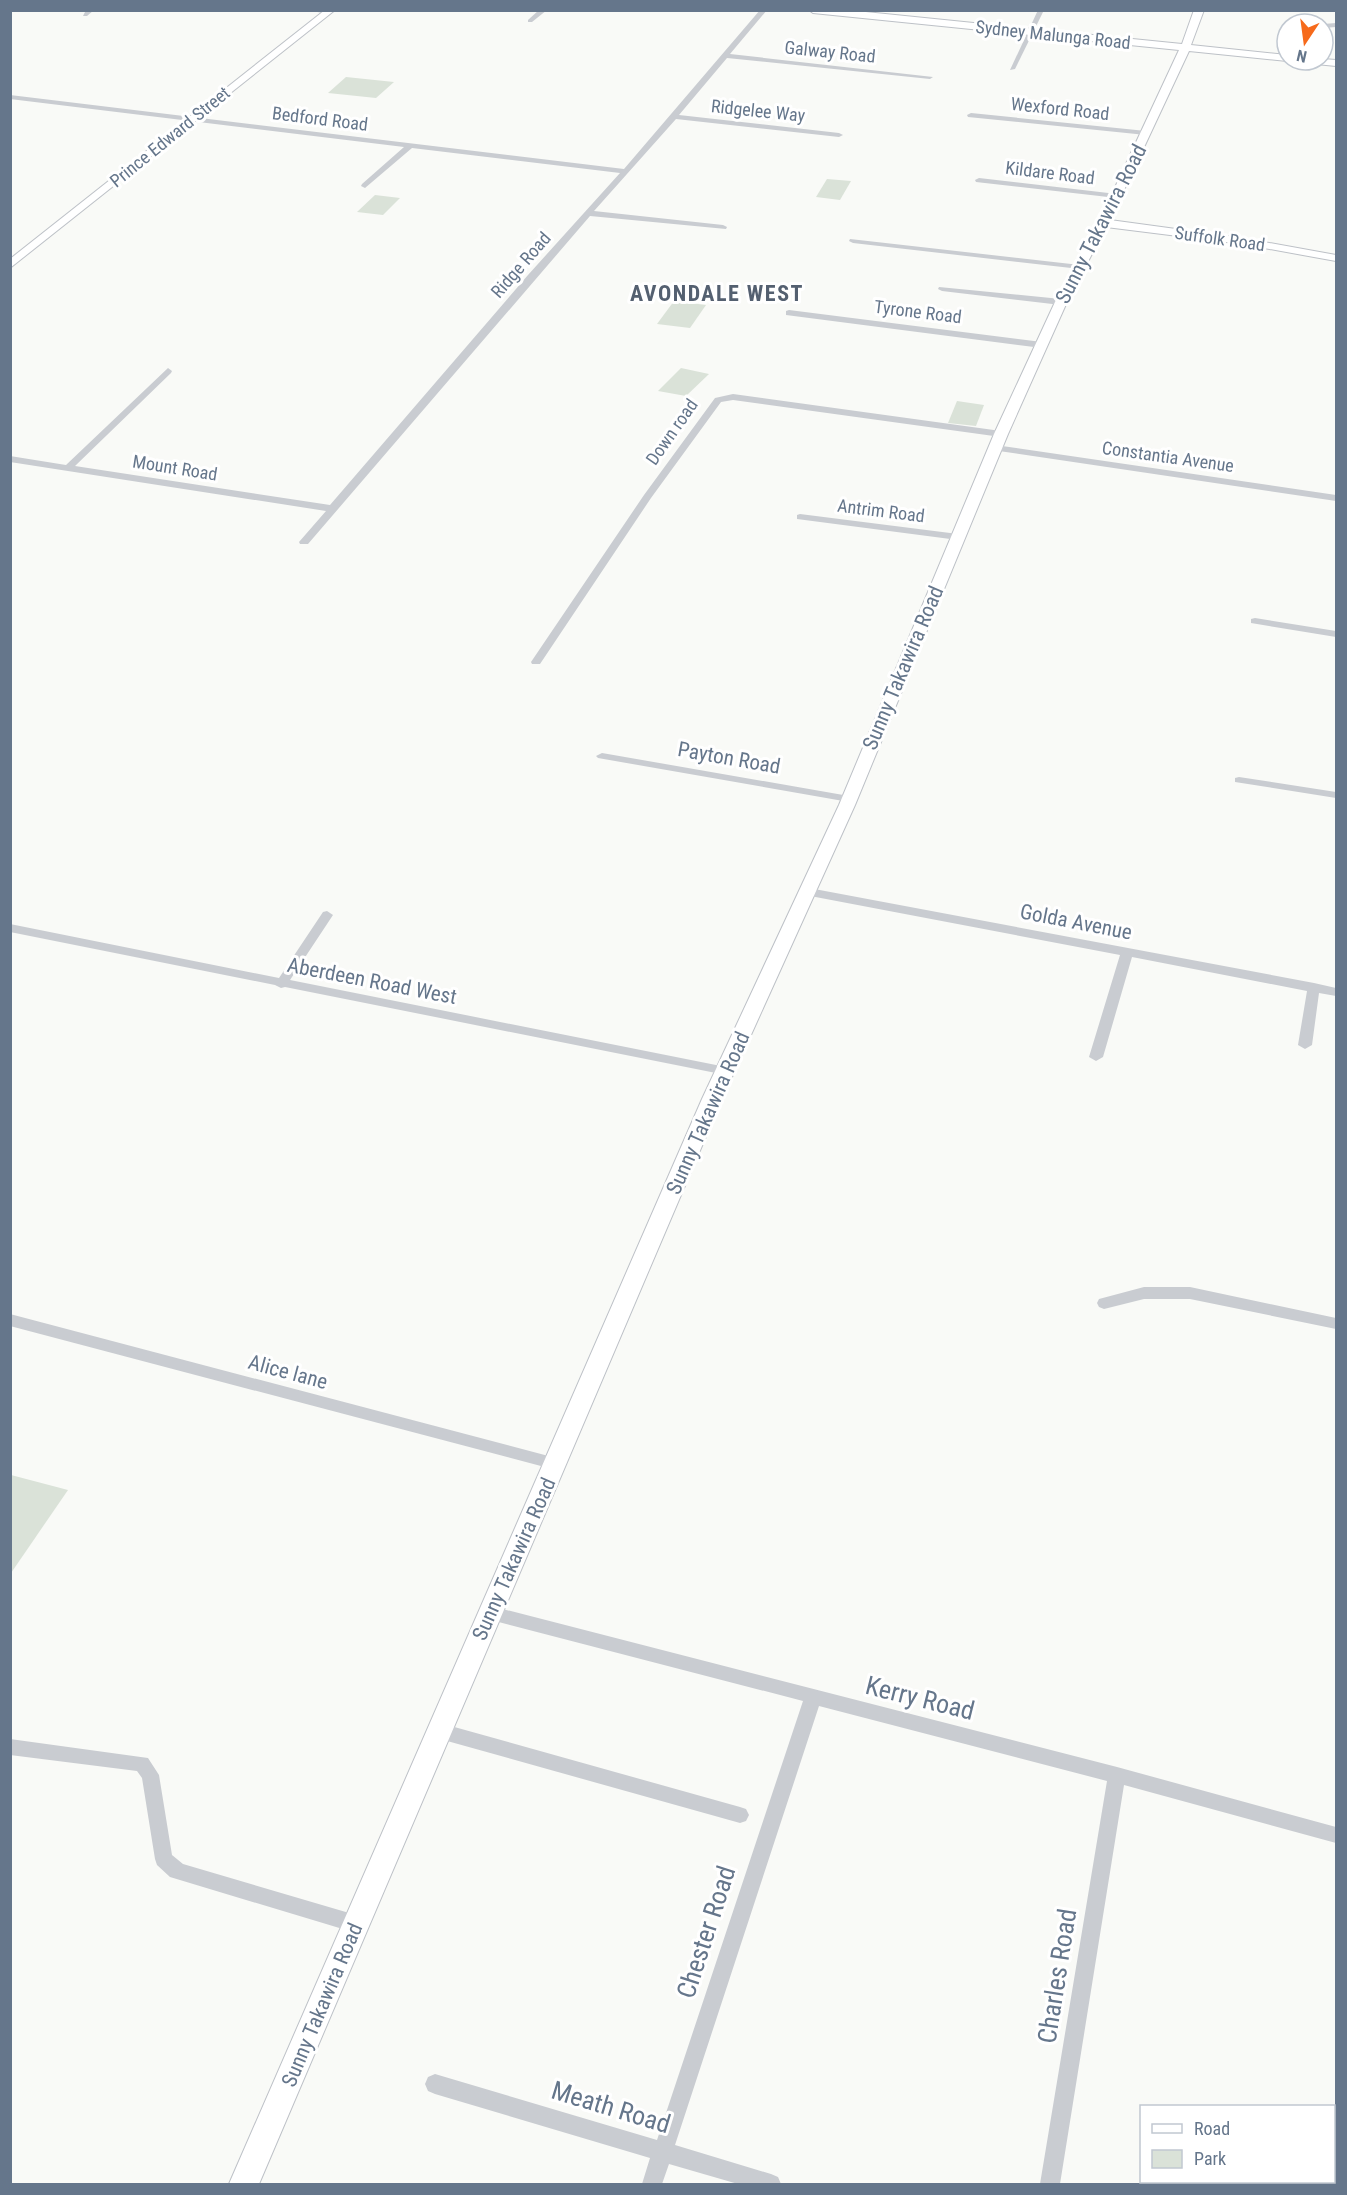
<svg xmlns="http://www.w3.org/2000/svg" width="1347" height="2195" viewBox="0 0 1347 2195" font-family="'Roboto Condensed',sans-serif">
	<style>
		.green { fill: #dae2d8 }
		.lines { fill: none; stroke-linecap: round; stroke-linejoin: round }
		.secondary-casing { stroke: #bdc1c7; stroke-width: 2 }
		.street { fill: #c9ccd1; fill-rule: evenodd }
		.secondary { fill: #fff; fill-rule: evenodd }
		.labels { text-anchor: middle; stroke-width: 6; stroke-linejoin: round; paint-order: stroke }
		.far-street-label { font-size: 18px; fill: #65768b; stroke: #fff }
		.street-label { font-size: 21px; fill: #65768b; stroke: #fff }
		.far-district-label { font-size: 22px; font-weight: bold; letter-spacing: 1.5px; fill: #546070; stroke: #fff }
		.near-street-label { font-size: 26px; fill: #65768b; stroke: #fff }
	</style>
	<rect width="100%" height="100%" fill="#f9faf7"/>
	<g class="green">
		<polygon points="346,77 394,82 376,98 328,93"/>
		<polygon points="827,179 851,181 840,200 816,197"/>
		<polygon points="375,195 400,198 383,215 357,212"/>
		<polygon points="674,301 706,305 690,328 657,324"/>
		<polygon points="681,368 709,374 686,396 658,391"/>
		<polygon points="957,401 984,405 976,426 948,423"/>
		<polygon points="11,1475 68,1490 11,1573 10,1475"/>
	</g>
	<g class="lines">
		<defs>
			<g id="secondary">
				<polygon points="325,10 335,10 10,268 10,259"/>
				<polygon points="809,10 846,10 1182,44 1194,10 1204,10 1191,45 1287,55 1287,60 1291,60 1287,61 1189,51 1110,220 1242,238 1336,255 1336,261 1242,244 1106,227 1067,302 1008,434 855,805 722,1099 259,2184 229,2184 702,1099 839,805 994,434 1055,302 1111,196 1179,50 813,13"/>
				<polygon points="1323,59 1336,60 1336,66 1306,63 1301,60"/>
			</g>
		</defs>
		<use href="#secondary" class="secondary-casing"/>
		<g class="street">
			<polygon points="86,10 94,10 87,16 83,16"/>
			<polygon points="307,10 330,10 331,12 328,14"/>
			<polygon points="539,10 547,10 532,22 528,22 528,20"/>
			<polygon points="760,10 767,10 730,54 933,77 930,79 727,58 679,115 839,133 843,135 839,137 676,119 594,211 723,225 727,227 726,229 590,216 308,544 300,544 299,542 326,511 10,462 10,456 66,465 168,368 172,371 171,373 75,466 330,505 528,275 620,173 412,148 365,188 361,186 362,184 404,147 10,99 10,95 624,169"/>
			<polygon points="1038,10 1044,10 1015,69 1010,70"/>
			<polygon points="1336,23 1336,27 1323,28 1323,24"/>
			<polygon points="971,113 1146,131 1150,133 1146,135 968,117 967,115"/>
			<polygon points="979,178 1117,194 1121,196 1117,198 976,182 975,180"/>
			<polygon points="850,239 1080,265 1084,267 1080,269 853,243 849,241"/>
			<polygon points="939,287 1061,299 1065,302 1061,305 942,291 938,289"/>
			<polygon points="789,310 1042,342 1046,345 1042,348 786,315 786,311"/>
			<polygon points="733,394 1001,431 1006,434 1001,437 733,400 721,402 651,498 540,664 532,664 531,662 644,495 715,398"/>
			<polygon points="995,445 1336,495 1336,501 992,450 990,448"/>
			<polygon points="800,514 958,534 963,537 958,540 797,519 797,515"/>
			<polygon points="1255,618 1336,631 1336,637 1251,623 1251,619"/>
			<polygon points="602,753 849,796 855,799 849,802 598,758 596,756"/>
			<polygon points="1239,777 1336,792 1336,798 1235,782 1235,778"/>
			<polygon points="809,888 1314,983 1336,988 1336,996 1319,993 1312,1045 1305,1049 1298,1045 1307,991 1132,957 1103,1057 1096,1061 1089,1057 1120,955 805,895 803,892"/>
			<polygon points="327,911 333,915 290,980 726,1067 733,1071 726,1075 285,987 281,988 275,985 10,932 10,924 279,978 323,912"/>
			<polygon points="1144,1287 1190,1287 1336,1318 1336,1329 1190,1299 1144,1299 1104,1309 1099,1307 1097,1303 1099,1299"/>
			<polygon points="10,1314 556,1458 562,1460 564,1464 562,1468 556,1470 10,1326"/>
			<polygon points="491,1606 1117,1767 1336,1827 1336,1843 1124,1785 1060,2184 1040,2184 1107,1781 819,1706 675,2145 771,2174 778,2177 781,2184 738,2184 669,2164 662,2184 642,2184 650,2158 435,2094 428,2091 425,2084 428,2077 435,2074 657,2140 803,1701 491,1620 485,1618 483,1613 485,1608"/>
			<polygon points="440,1723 740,1807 746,1809 749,1815 746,1821 740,1823 440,1739 434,1737 431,1731 434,1725"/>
			<polygon points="10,1739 148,1758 159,1775 172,1855 183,1864 356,1915 363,1918 365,1924 363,1930 356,1933 170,1877 157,1865 155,1859 142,1778 137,1771 10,1755"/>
		</g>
		<use href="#secondary" class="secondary"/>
	</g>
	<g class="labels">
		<g class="far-street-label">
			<text transform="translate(1053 35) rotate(6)" y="6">Sydney Malunga Road</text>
			<text transform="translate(830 52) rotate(6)" y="6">Galway Road</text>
			<text transform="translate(1060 109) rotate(6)" y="6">Wexford Road</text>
			<text transform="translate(758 111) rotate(6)" y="6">Ridgelee Way</text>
			<text transform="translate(320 119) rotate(7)" y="6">Bedford Road</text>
			<text transform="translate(170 137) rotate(-39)" y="6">Prince Edward Street</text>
			<text transform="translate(1050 173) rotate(7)" y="6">Kildare Road</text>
			<text transform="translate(1220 239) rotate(8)" y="6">Suffolk Road</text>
			<text transform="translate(521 265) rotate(-49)" y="6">Ridge Road</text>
			<text transform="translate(918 312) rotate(7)" y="6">Tyrone Road</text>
			<text transform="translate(672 432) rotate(-55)" y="6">Down road</text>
			<text transform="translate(1168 457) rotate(8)" y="6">Constantia Avenue</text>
			<text transform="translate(175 468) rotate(9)" y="6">Mount Road</text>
			<text transform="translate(881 511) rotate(7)" y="6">Antrim Road</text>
		</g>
		<g class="street-label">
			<text transform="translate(1101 224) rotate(-63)" y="7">Sunny Takawira Road</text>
			<text transform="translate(903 668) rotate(-67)" y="7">Sunny Takawira Road</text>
			<text transform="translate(729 758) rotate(10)" y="7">Payton Road</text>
			<text transform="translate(1076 922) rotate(11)" y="7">Golda Avenue</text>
			<text transform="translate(372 981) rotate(11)" y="7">Aberdeen Road West</text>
			<text transform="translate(708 1113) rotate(-66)" y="7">Sunny Takawira Road</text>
			<text transform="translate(288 1372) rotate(15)" y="7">Alice lane</text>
			<text transform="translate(514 1559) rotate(-66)" y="7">Sunny Takawira Road</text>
			<text transform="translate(322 2005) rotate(-67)" y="7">Sunny Takawira Road</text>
		</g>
		<g class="far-district-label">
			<text x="717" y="301">AVONDALE WEST</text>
		</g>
		<g class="near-street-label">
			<text transform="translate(920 1698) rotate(14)" y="9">Kerry Road</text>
			<text transform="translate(706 1932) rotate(-72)" y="9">Chester Road</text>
			<text transform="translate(1057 1976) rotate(-81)" y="9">Charles Road</text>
			<text transform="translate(611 2107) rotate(17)" y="9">Meath Road</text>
		</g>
	</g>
	<rect width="1347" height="2195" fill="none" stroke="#65768b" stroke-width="24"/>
	<rect x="1140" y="2105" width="195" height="78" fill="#ffffff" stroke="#c1c8d1" stroke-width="1.5"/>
	<rect x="1152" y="2124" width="30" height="9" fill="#ffffff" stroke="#c1c8d1" stroke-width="1.5"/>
	<text x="1194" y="2135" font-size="18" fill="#65768b">Road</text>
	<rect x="1152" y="2150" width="30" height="18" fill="#dae2d8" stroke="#c1c8d1" stroke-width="1.5"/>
	<text x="1194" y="2165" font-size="18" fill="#65768b">Park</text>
	<g transform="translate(1305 42) rotate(193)"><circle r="28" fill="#ffffff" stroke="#c1c8d1" stroke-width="1.5"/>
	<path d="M0-4.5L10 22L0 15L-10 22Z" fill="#f66a1b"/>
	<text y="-9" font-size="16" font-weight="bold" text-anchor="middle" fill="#65768b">N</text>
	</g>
</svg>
